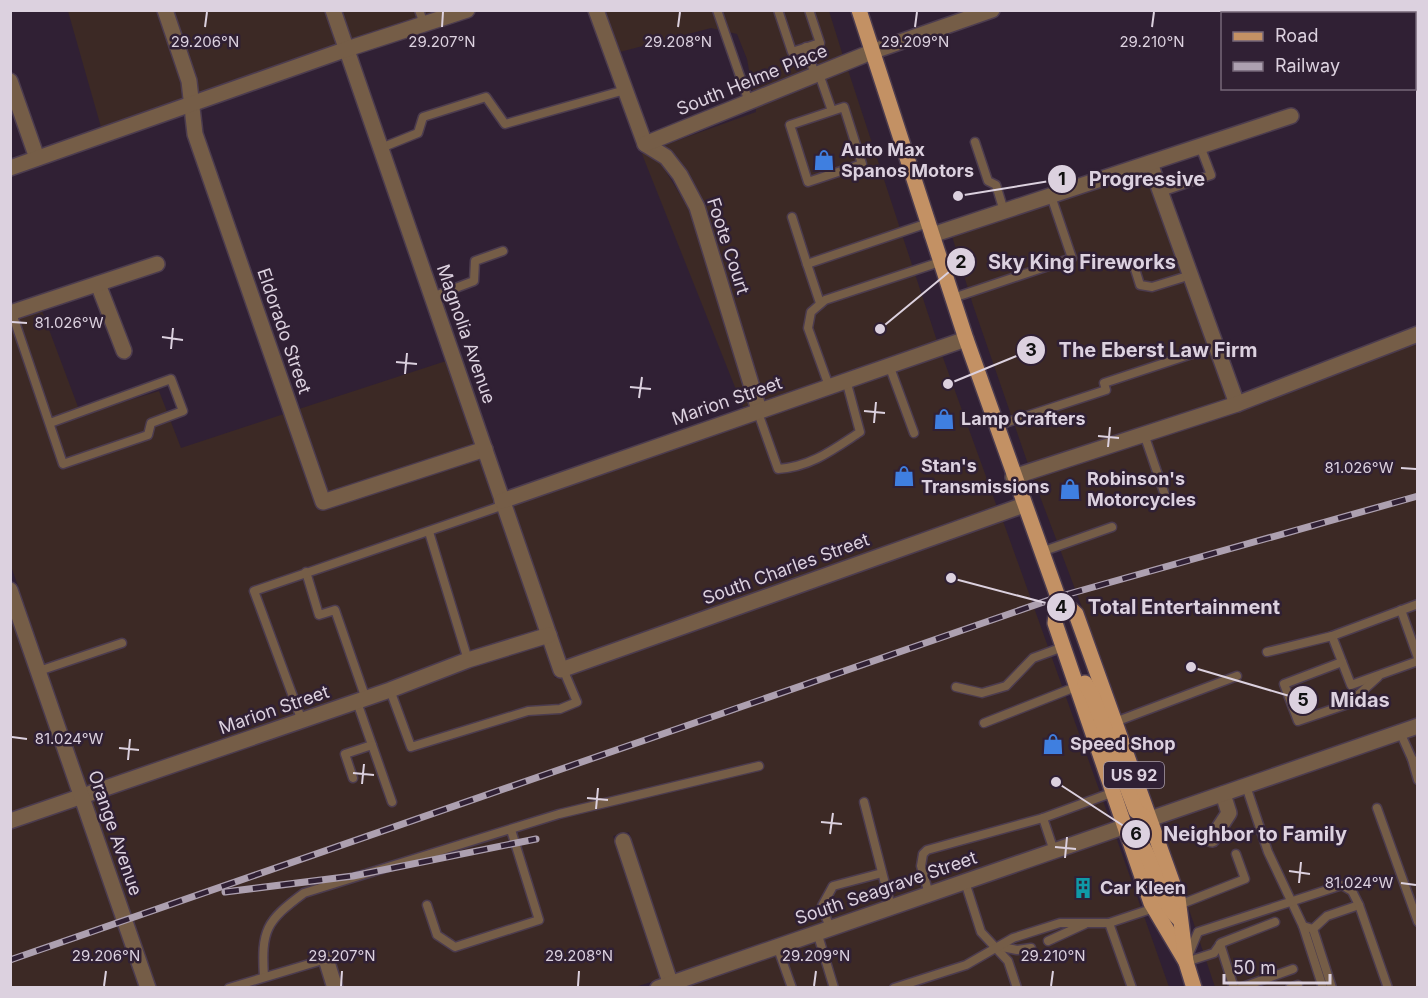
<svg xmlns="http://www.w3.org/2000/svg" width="1428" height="998" viewBox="0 0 1428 998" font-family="Inter,sans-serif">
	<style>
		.commercial { fill: #3c2925 }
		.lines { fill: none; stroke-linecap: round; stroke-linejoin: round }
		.service-casing { stroke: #4c3c4f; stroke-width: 11 }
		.minor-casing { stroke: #4c3c4f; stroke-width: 18 }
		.tertiary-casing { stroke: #4c3c4f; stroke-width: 18 }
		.primary-casing { stroke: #4c3c4f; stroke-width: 18 }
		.service { stroke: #755d47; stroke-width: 8 }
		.minor { stroke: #755d47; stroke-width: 15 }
		.tertiary { stroke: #755d47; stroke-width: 15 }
		.primary { stroke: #c39164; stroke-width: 15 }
		.rail-casing { stroke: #ada0b0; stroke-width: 7 }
		.rail { stroke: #302034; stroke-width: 4.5; stroke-dasharray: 14; stroke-linecap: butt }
		.ticks { fill: none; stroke: #dcd1df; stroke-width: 2 }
		.labels { text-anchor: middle; stroke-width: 5; stroke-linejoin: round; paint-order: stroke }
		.shield { fill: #302034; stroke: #a89cac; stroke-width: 1.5 }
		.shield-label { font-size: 16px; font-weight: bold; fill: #dcd1df }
		.street-label { font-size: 18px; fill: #dcd1df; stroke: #302034 }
		.poi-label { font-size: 18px; font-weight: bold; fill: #dcd1df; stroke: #302034; text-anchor: start }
		.ticks-label { font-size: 15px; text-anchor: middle; fill: #dcd1df; stroke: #302034; stroke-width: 5; stroke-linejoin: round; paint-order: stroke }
		.leader { fill: none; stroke: #dcd1df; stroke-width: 2 }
		.callout-dot { fill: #dcd1df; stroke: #302034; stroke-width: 2 }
		.mark-label { font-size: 18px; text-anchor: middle; font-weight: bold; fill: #111 }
		.callout-label { font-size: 20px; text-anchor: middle; font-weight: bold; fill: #dcd1df; stroke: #302034; stroke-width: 5; stroke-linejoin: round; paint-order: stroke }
	</style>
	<rect width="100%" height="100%" fill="#302034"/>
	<g class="commercial">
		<polygon points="342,10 443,11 352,40"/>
		<polygon points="68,11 156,11 181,83 182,99 101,127"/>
		<polygon points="173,11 325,11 337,45 198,93 197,79"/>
		<polygon points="605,11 829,11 843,56 753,92 747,59 737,34 711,28 620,52"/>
		<polygon points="848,70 937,341 765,400 705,205 686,171 673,153 662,146 756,112 756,107"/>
		<polygon points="644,153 660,162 689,209 749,405 743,407 642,154"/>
		<polygon points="1145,173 1227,399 1028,464 973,305 952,236"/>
		<polygon points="42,311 81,415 159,391 181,448 284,414 315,504 326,509 479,459 539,630 465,653 387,683 87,787 11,566 10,321"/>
		<polygon points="1417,342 1417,718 1155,809 1097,647 1033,478 1247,409"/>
		<polygon points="942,355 997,507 566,660 512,505"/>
		<polygon points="446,361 474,445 328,492 299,409"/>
		<polygon points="1003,521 1111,823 676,973 629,832 613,836 661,979 635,987 343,987 331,950 316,954 326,987 157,988 92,801 394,697 471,667 543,644 555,678 571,675"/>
		<polygon points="10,615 72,792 11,813 10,813"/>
		<polygon points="1417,734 1417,987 1215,987 1160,823 1217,804 1220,812 1201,841 1215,848 1236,817 1233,798"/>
		<polygon points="77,806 139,987 11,987 10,828"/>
		<polygon points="1116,837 1169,987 681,988"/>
	</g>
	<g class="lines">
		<defs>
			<g id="service">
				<polyline points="419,10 424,24"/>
				<polyline points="717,10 749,102"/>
				<polyline points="778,10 792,52 820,43 809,10"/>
				<polyline points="806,47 815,75"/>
				<polyline points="819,74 832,111 790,125 808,182 862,164 844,107 832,111"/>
				<polyline points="975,142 988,181 996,185 1004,211"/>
				<polyline points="381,148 418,133 423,117 486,97 505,124 625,90"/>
				<polyline points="1161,192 1211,175 1200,146"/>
				<polyline points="792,217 807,264"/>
				<polyline points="1135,269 1140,285 1152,287 1191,275"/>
				<polyline points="432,297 474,281 475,261 503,251"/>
				<polyline points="953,298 1072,258 1051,196"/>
				<polyline points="820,303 807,264 928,223"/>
				<polyline points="12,313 63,464 148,435 151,423 183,411 171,379 50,423"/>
				<polyline points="889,365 914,433"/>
				<polyline points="829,386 808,328 811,312 825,300 940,262"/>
				<path d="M757 410 778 469C811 467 834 449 860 432L846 380"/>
				<polyline points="996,426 1106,390 1104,383 1216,346"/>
				<polyline points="1144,434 1167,501"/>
				<polyline points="429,532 468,660"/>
				<polyline points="1041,552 1112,527"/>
				<polyline points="306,572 319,615 335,610 366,699"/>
				<polyline points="1418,604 1332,636 1351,685 1418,661"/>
				<polyline points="1401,610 1418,658"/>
				<polyline points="1267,652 1332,636"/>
				<polyline points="1342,662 1284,684 1298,721 1348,704 1378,677"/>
				<polyline points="39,671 122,643"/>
				<polyline points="956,687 982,693 1006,686 1033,658 1063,647"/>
				<polyline points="390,690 411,747 528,711 560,709 577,702 563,669"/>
				<polyline points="357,702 392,802"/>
				<polyline points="302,721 254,591 504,505"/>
				<polyline points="1115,722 1237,676"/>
				<polyline points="984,723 1078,686"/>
				<polyline points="1400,732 1412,759 1418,763"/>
				<polyline points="1412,759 1418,780"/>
				<polyline points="353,778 345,754 372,745"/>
				<polyline points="1246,786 1268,852 1303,926 1313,929"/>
				<polyline points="864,802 891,907"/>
				<polyline points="1377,808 1418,922"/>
				<polyline points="1054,851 1043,818 1114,792"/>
				<polyline points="965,882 981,932 1008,961 1017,988"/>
				<polyline points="929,894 921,866 923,854 927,850 1043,818"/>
				<polyline points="427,905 437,935 455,947 539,920 511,830"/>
				<polyline points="1179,905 1245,879 1236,854"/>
				<polyline points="1303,926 1323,988"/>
				<polyline points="830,928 822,906 833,886 882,873"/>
				<polyline points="1313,929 1332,988"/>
				<polyline points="1313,929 1327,916 1359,905"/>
				<polyline points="817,932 834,988"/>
				<polyline points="1048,941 1085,924"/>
				<polyline points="1220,944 1234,988"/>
				<polyline points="777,946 792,988"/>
				<polyline points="1002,947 1017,950 1031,948"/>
				<polyline points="1188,956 1198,932 1342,885 1352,891 1359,905 1388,988"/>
				<polyline points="1186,962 1214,953 1221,943 1275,922"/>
				<path d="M264 977C261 930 266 921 304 893L559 814 759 766"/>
				<polyline points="229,988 326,959"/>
				<polyline points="894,988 966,965 1013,938 1060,923 1109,923"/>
				<polyline points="1132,988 1109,923 1154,908"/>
				<polyline points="1240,988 1293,969"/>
				<polyline points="1290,988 1298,985"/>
			</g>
			<g id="minor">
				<polyline points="165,10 189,81 195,134 323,502 485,449"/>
				<polyline points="333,10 561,670 1024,505"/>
				<polyline points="596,10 645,144 666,157 680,175 697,207 759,410"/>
				<polyline points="10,81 37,158"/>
				<polyline points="645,144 874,51 992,10"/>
				<polyline points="1150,163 1237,404"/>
				<polyline points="932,235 1291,116"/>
				<polyline points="98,284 124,351"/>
				<polyline points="10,313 157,264"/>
				<polyline points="502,501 966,339"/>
				<polyline points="10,821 390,690 468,660 549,635"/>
				<polyline points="1212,839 1229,813 1223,794"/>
				<polyline points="623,841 672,988"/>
				<polyline points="326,959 335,988"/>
			</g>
			<g id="tertiary">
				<polyline points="10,168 347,49 467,10"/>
				<polyline points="1013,477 1237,404 1418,334"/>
				<polyline points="10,590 148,988"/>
				<polyline points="1150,819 1418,726"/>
				<polyline points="658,988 1126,826"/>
			</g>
			<g id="primary">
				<polyline points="859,10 966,339 1058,597 1055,623 1151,903 1186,962"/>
				<polyline points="1058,597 1076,614 1178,898 1186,962 1194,988"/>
				<polyline points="1085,683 1092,695 1136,811 1148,819"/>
				<path d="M1132 831C1155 856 1155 895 1178 918"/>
			</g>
		</defs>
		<use href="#service" class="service-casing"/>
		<use href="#minor" class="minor-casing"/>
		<use href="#tertiary" class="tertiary-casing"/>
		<use href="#primary" class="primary-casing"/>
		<use href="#service" class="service"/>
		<use href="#minor" class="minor"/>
		<use href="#tertiary" class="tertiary"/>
		<use href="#primary" class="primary"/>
		<defs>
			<g id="rail">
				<polyline points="225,892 353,876 536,839"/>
				<polyline points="10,960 1058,597 1418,496"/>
			</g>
		</defs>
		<use href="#rail" class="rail-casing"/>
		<use href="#rail" class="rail"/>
	</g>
	<path class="ticks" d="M205 27 207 12M442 27 443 12M678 27 680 12M915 27 917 12M1152 27 1154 12M12 322 27 323M162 337 183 340M171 349 173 328M396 362 417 364M405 374 407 353M630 387 651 389M639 398 642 377M864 411 885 413M874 423 876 402M1098 436 1119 438M1108 447 1110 427M1401 468 1416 469M12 737 27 739M119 748 139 750M128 760 130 739M353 773 374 775M362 784 364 764M587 798 608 800M596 809 598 788M821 822 842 824M830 834 833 813M1055 847 1076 849M1065 858 1067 837M1289 871 1310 874M1299 883 1301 862M1401 883 1416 885M104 986 106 971M341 986 342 971M578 986 579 971M814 986 816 971M1051 986 1053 971"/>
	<defs>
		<symbol id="shop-bare" viewBox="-9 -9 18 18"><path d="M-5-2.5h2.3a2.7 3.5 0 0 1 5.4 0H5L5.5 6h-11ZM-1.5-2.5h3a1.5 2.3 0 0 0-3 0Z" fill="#3f7fe0" stroke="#302034" stroke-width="2.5" paint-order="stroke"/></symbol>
		<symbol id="building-bare" viewBox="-9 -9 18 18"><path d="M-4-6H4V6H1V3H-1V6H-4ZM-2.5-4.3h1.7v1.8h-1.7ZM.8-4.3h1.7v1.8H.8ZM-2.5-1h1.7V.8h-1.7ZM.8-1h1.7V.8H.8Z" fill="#0f9aa8" stroke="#302034" stroke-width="2.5" paint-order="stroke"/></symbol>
	</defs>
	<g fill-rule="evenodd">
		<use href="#shop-bare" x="809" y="145" width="30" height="30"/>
		<use href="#shop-bare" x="929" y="404" width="30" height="30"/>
		<use href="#shop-bare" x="889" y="461" width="30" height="30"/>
		<use href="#shop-bare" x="1055" y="474" width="30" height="30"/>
		<use href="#shop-bare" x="1038" y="729" width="30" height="30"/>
		<use href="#building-bare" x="1068" y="873" width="30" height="30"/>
	</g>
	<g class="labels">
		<rect class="shield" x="1104" y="762" width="60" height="26" rx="4.5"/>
		<g class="shield-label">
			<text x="1134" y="781">US 92</text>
		</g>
		<g class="street-label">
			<text transform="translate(752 80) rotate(-22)" y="6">South Helme Place</text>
			<text transform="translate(728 246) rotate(72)" y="6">Foote Court</text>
			<text transform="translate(284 331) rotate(71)" y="6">Eldorado Street</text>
			<text transform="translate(466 334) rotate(71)" y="6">Magnolia Avenue</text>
			<text transform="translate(727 401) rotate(-19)" y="6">Marion Street</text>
			<text transform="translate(786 569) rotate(-20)" y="6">South Charles Street</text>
			<text transform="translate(274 710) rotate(-19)" y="6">Marion Street</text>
			<text transform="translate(115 833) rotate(71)" y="6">Orange Avenue</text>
			<text transform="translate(886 888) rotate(-19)" y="6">South Seagrave Street</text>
		</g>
		<g class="poi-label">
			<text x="841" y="156">Auto Max<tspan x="841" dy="21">Spanos Motors</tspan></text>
			<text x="961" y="425">Lamp Crafters</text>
			<text x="921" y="472">Stan's<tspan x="921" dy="21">Transmissions</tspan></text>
			<text x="1087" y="485">Robinson's<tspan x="1087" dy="21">Motorcycles</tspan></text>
			<text x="1070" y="750">Speed Shop</text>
			<text x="1100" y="894">Car Kleen</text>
		</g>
	</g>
	<g class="ticks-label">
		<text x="205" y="47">29.206°N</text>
		<text x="442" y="47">29.207°N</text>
		<text x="678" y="47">29.208°N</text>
		<text x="915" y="47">29.209°N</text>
		<text x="1152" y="47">29.210°N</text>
		<text x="69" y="328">81.026°W</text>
		<text x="1359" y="473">81.026°W</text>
		<text x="69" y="744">81.024°W</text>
		<text x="1359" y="888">81.024°W</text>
		<text x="106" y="961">29.206°N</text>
		<text x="342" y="961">29.207°N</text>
		<text x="579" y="961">29.208°N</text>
		<text x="816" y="961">29.209°N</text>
		<text x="1053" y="961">29.210°N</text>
	</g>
	<path class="leader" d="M958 196L1062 179M880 329L961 262M948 384L1031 350M951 578L1061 607M1191 667L1303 700M1056 782L1136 834"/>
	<g class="callout-dot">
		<circle cx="958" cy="196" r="6"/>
		<circle cx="880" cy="329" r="6"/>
		<circle cx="948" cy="384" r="6"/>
		<circle cx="951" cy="578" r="6"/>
		<circle cx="1191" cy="667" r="6"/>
		<circle cx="1056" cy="782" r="6"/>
		<circle cx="1062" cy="179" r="15"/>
		<circle cx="961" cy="262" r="15"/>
		<circle cx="1031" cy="350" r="15"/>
		<circle cx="1061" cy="607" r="15"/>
		<circle cx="1303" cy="700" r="15"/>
		<circle cx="1136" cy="834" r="15"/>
	</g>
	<g class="mark-label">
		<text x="1062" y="185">1</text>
		<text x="961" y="268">2</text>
		<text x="1031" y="356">3</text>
		<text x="1061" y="613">4</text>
		<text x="1303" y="706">5</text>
		<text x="1136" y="840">6</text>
	</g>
	<g class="callout-label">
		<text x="1147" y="186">Progressive</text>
		<text x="1082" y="269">Sky King Fireworks</text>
		<text x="1158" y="357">The Eberst Law Firm</text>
		<text x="1184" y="614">Total Entertainment</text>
		<text x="1360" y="707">Midas</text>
		<text x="1255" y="841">Neighbor to Family</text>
	</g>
	<rect width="1428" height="998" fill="none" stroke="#dcd1df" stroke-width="24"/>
	<rect x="1221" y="12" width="195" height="78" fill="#302034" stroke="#756778" stroke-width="1.5"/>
	<rect x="1233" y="32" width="30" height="9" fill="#c39164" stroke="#756778" stroke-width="1.5"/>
	<text x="1275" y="42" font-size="18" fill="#dcd1df">Road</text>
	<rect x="1233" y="62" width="30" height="9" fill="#ada0b0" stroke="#756778" stroke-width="1.5"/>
	<text x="1275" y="72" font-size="18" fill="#dcd1df">Railway</text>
	<path d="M1224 974v9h106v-9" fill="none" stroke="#dcd1df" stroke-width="3"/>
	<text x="1233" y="974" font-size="18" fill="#dcd1df" stroke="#302034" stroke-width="4.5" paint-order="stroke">50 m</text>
</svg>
